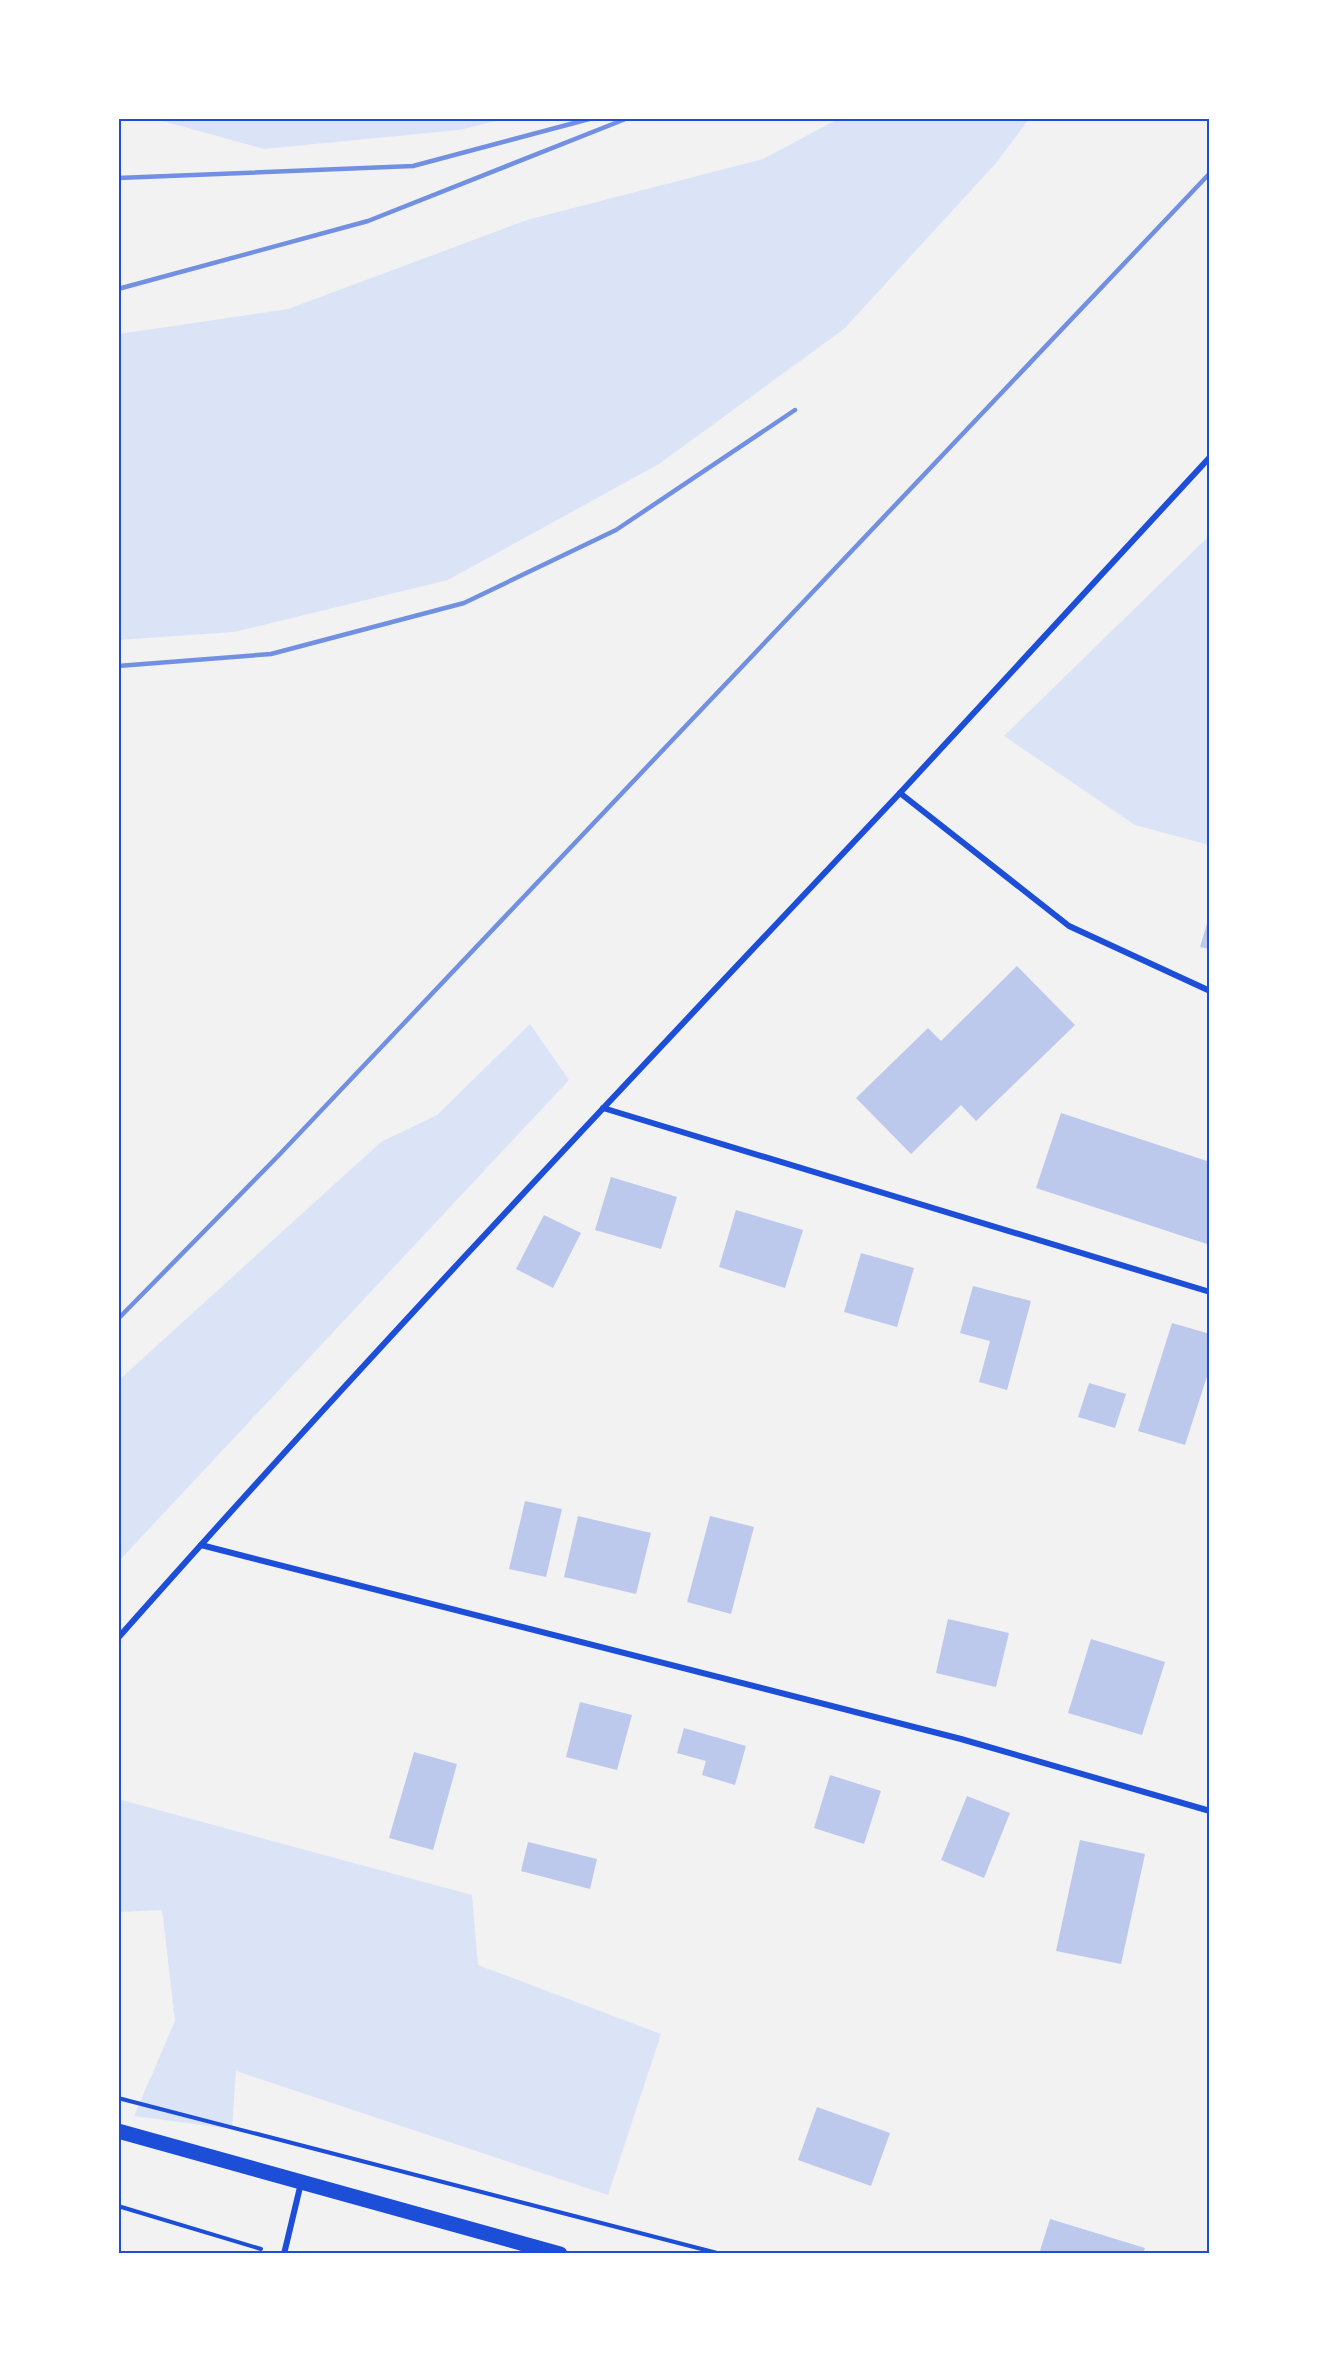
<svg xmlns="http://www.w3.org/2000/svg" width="1328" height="2372" viewBox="0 0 1328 2372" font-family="'DejaVu Sans',sans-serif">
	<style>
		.green { fill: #dbe4f7 }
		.building { fill: #bdc9ec }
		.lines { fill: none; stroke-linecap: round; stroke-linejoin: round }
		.path { stroke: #1d4ed8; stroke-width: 4 }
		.minor { stroke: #1d4ed8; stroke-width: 6 }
		.primary { stroke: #1d4ed8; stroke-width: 15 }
		.rail { stroke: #7290e2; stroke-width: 4.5 }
		.neatline { fill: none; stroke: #1d4ed8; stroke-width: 2 }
	</style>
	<rect width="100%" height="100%" fill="#f2f2f2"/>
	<g class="green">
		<polygon points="155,119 504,119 459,130 264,149"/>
		<polygon points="838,119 1029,119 997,162 844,329 659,464 448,580 234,632 119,640 119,334 288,309 527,220 763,159"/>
		<polygon points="1209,536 1209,845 1135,825 1004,736"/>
		<polygon points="530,1024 569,1080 119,1561 119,1380 381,1142 437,1115"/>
		<polygon points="118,1799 472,1895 478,1965 661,2034 608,2195 236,2071 232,2129 134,2116 175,2021 162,1910 119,1912"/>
	</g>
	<g class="building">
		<polygon points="1209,917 1210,917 1210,949 1200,947"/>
		<polygon points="1017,966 1075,1025 976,1121 961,1105 911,1154 856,1098 928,1028 941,1041"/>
		<polygon points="1061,1113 1210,1162 1210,1245 1036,1188"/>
		<polygon points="611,1177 677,1197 661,1249 595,1230"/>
		<polygon points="736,1210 803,1230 785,1288 719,1267"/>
		<polygon points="544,1215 581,1233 553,1288 516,1269"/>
		<polygon points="861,1253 914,1268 897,1327 844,1312"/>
		<polygon points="973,1286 1031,1301 1007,1390 979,1382 990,1341 960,1333"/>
		<polygon points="1172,1323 1210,1334 1210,1367 1185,1445 1138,1431"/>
		<polygon points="1089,1383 1126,1394 1115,1428 1078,1417"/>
		<polygon points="525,1501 562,1509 546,1577 509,1569"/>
		<polygon points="578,1516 651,1533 636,1594 564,1577"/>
		<polygon points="710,1516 754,1527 731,1614 687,1602"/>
		<polygon points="948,1619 1009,1633 996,1687 936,1673"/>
		<polygon points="1091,1639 1165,1662 1142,1735 1068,1713"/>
		<polygon points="580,1702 632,1715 617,1770 566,1757"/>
		<polygon points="684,1728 746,1746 735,1785 702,1775 706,1761 677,1753"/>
		<polygon points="414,1752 457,1764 433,1850 389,1838"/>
		<polygon points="830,1775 881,1791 864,1844 814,1828"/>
		<polygon points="967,1796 1010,1813 984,1878 941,1860"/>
		<polygon points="1080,1840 1145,1854 1121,1964 1056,1951"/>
		<polygon points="528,1842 597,1859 590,1889 521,1871"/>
		<polygon points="817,2107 890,2133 871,2186 798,2160"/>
		<polygon points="1050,2219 1145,2248 1143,2254 1039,2254"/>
	</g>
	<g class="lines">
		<g class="path">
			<polyline points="118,2098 721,2254"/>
			<polyline points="118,2206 261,2249"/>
		</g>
		<g class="minor">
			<polyline points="900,793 1210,457"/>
			<polyline points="603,1108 1210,1292"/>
			<polyline points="201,1545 961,1739 1210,1811"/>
			<path d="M118 1638C372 1351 637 1072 900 793L1069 926 1210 991"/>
			<polyline points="284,2254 301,2183"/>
		</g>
		<polyline class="primary" points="118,2131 560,2254"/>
		<g class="rail">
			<polyline points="118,178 413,166 593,118"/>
			<polyline points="118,289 368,221 628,118"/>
			<polyline points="118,666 271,654 464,603 616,530 795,410"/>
			<polyline points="118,1319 280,1154 1210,173"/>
		</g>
	</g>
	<rect width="1328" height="2372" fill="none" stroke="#ffffff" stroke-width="240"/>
	<rect x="120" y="120" width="1088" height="2132" class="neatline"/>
</svg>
